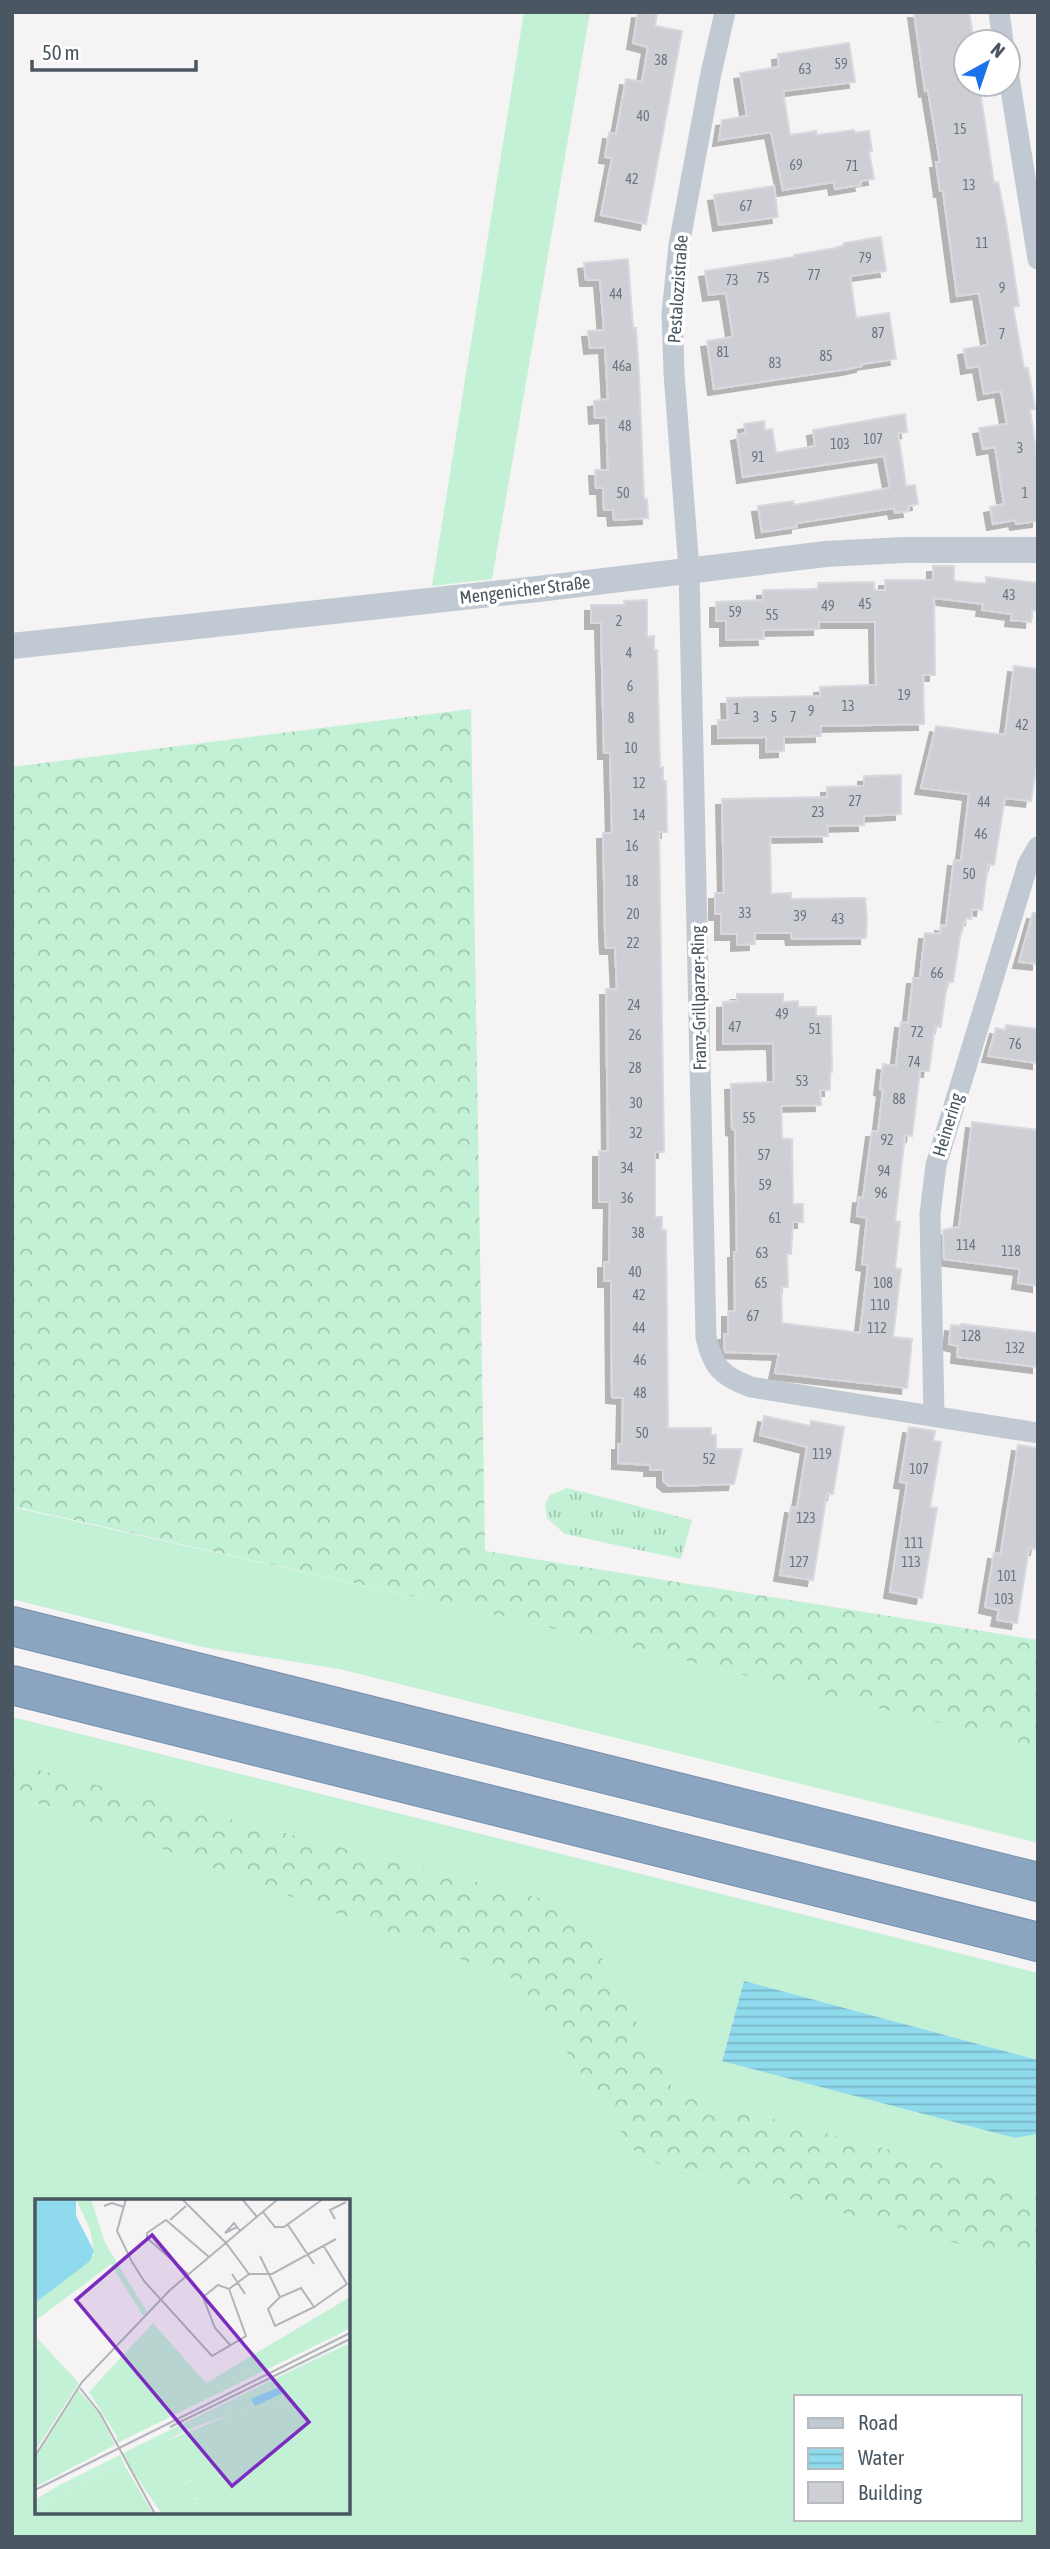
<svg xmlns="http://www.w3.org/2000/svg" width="1050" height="2549" viewBox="0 0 1050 2549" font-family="'Asap Condensed',sans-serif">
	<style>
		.grass { fill: #c3f1d5; fill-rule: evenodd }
		.forest { fill: url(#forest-crowns) }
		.park { fill: url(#park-tufts) }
		.water { fill: url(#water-rules) }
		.building { fill: #cdcfd5; stroke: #d7d9de; stroke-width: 2; filter: url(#shadow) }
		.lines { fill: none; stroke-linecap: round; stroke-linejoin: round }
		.motorway-casing { stroke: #7690ad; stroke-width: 40 }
		.minor { stroke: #c1cad2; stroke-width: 21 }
		.tertiary { stroke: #c1cad2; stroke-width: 26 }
		.motorway { stroke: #8ba5c1; stroke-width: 38 }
		.labels { text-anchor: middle; stroke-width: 7; stroke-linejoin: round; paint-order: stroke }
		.number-label { font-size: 14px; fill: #6b747e }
		.street-label { font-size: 18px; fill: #4a5661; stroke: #fff }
		.inset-road { fill: none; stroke: #b1b4b9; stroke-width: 2 }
		.view { fill: #7b2cbf; fill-opacity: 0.15; stroke: #7b2cbf; stroke-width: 3.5 }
		.inset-edge { fill: none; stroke: #4a5661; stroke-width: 3.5 }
	</style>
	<defs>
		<pattern id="forest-crowns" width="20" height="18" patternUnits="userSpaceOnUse" patternTransform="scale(1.75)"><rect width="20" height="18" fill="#c3f1d5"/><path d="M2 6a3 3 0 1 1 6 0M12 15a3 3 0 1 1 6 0" fill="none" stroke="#a0c6b0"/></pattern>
		<pattern id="park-tufts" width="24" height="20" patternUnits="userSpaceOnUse" patternTransform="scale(1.75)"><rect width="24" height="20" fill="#c3f1d5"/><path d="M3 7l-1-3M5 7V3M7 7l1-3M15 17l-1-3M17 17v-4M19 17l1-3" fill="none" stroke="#a0c6b0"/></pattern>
		<pattern id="water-rules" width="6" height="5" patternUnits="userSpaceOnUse" patternTransform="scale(1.75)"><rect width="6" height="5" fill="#90daee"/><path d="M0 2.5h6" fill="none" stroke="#78b4c4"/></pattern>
		<filter id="shadow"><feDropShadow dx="-6" dy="6" stdDeviation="0" flood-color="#0004"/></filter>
	</defs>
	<rect width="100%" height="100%" fill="#f5f3f3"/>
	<g class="grass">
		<polygon points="524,12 590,12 492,579 432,586"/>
		<polygon points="12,1507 522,1621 1038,1747 1038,1843 340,1669 202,1647 12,1599"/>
		<polygon points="12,1717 1038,1973 1038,2060 744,1981 722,2060 1015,2138 1038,2134 1038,2189 675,2093 574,1907 12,1763"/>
		<path d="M12 1798 37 1803 517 1980 640 2159 1038 2265V2537H12ZM37 2201H348V2512H37ZM796 2397H1020V2519H796Z"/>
	</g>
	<g class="forest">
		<polygon points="471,709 485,1551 1038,1640 1038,1747 522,1621 12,1506 12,767"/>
		<polygon points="12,1763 574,1907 675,2093 1038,2189 1038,2265 640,2159 517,1980 37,1803 12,1798"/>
	</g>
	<polygon class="park" points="567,1488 692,1520 681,1559 565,1534 547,1518 545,1505 550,1495"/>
	<polygon class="water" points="744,1981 1038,2060 1038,2134 1015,2138 722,2061"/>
	<g class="building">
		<polygon points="638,12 657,14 655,26 682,31 646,224 601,215 612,158 605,157 609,133 616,134 626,79 642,82 648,47 633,43"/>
		<polygon points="914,12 969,12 974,42 966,42 966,84 979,84 994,183 998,182 1006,222 1019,306 1013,307 1024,368 1028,368 1035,409 1030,410 1038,463 1038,521 1016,524 1015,520 993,524 990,507 1004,504 995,447 983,449 979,428 1007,424 1001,391 984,394 979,366 967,368 964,349 988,345 979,293 957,296 943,191 940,191 936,162 940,162 928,90 925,91"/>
		<polygon points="849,43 855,82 783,91 790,135 816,131 817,135 854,130 855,133 869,131 872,151 869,151 874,179 860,181 861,185 835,189 834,182 783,190 771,132 719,140 722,120 747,116 740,73 779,67 778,54"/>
		<polygon points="774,186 778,217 719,225 714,195"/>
		<polygon points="881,237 886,271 850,276 856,318 889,313 896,359 862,364 862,366 848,369 714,389 707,341 733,337 726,293 709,295 705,271 794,257 794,255 835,248 844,245 844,243"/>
		<polygon points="628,259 633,328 636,328 639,376 644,499 647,499 648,518 614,520 613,510 604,510 603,488 596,488 595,470 608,470 606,417 595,418 594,401 608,399 605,347 590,348 588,331 604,330 600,280 586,280 584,263"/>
		<polygon points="905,414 907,432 898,433 906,486 915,485 918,504 908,506 909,511 895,513 894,508 797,523 797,527 762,532 758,506 793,501 794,505 890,488 884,456 743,477 737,435 746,433 744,424 764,421 765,430 772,429 776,453 815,446 813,430"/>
		<polygon points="933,566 954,566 954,581 986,584 986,577 1038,583 1038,611 1032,610 1031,622 1011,620 1012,614 982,610 983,604 934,598 935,675 923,675 924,724 821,726 821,736 784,737 784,751 766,752 766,737 718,738 718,720 728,720 727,698 820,696 820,687 876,685 875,622 819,622 819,629 763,630 764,639 726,640 726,621 716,621 716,602 763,600 763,590 818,589 818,583 874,582 874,590 885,590 885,580 933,580"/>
		<polygon points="647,600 647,637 654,636 654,650 657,650 660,767 663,767 663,781 666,781 667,832 659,832 664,1152 655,1152 655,1217 662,1217 662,1230 666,1230 668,1428 711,1428 711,1435 716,1435 716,1449 742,1449 734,1484 669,1486 663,1481 663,1470 650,1470 650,1465 618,1463 618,1444 622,1444 623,1398 612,1397 611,1281 604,1281 604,1262 609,1262 610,1202 599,1202 599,1151 608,1151 606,989 617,989 615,948 606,948 605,931 603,833 612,833 610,753 604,753 601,623 591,623 591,605 625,605 624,601"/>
		<polygon points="1014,666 1038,669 1038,757 1031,801 1005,798 994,865 988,864 982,910 972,909 971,919 966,918 960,937 953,982 947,982 941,1027 935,1026 929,1071 920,1071 912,1136 905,1135 895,1221 900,1222 895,1268 901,1269 893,1337 912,1339 907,1388 775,1373 779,1354 725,1352 724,1334 728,1334 728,1311 735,1311 734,1252 737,1252 735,1130 732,1129 731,1084 774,1082 773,1043 723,1044 723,1002 737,1001 737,994 783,994 783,1002 798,1001 798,1007 816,1007 816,1016 831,1016 832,1072 830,1072 830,1090 820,1090 821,1105 781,1106 782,1139 792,1139 793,1204 803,1204 803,1222 793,1222 791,1254 787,1254 788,1287 781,1287 782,1323 860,1333 868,1265 862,1264 867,1218 857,1216 859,1197 863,1198 872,1131 878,1131 883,1090 880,1089 883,1064 896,1066 901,1022 908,1023 913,978 920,978 925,933 940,934 941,925 946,926 954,860 961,861 969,794 921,788 936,726 1005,735"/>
		<polygon points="901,775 901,814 864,816 864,825 827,826 828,836 770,837 771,894 791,893 791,899 865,898 867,919 866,938 792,939 791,933 755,933 755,944 737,945 737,934 721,934 721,914 715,914 715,893 724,893 722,799 827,797 827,787 864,786 864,776"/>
		<polygon points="1033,913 1038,914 1038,964 1019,962"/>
		<polygon points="1006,1025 1038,1029 1038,1063 988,1056 996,1028 1005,1030"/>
		<polygon points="972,1122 1038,1130 1038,1286 1018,1283 1020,1269 944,1259 943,1230 959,1227"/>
		<polygon points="961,1324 1038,1333 1038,1367 957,1357 958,1346 949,1344 951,1325 961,1326"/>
		<polygon points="764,1416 810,1426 811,1421 844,1427 833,1494 827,1493 813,1580 780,1575 791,1507 797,1508 807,1447 760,1435"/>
		<polygon points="909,1427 935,1431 933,1441 941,1442 930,1507 937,1508 922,1598 890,1592 907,1483 900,1482"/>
		<polygon points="1018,1445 1038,1448 1038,1535 1036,1549 1029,1548 1017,1623 997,1620 999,1610 985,1607 994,1553 1001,1554 1002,1545"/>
	</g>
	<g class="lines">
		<defs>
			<g id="motorway">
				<polyline points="12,1626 1038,1882"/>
				<polyline points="12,1685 1038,1942"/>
			</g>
		</defs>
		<use href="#motorway" class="motorway-casing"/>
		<g class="minor">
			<path d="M725 12 711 73 679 245 672 313 674 373 689 570 706 1337C713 1367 721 1376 751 1387L1038 1433"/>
			<polyline points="999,12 1003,42"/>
			<polyline points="1008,71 1038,259"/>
			<polyline points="934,1416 930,1214 936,1165 1028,864 1038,847"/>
		</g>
		<polyline class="tertiary" points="12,646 538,589 826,554 903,550 1038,550"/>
		<use href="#motorway" class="motorway"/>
	</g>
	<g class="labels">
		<g class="number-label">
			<text x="661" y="65">38</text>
			<text x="841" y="69">59</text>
			<text x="805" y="74">63</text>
			<text x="643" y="121">40</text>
			<text x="960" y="134">15</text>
			<text x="796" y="170">69</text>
			<text x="852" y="171">71</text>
			<text x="632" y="184">42</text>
			<text x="969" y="190">13</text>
			<text x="746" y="211">67</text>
			<text x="982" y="248">11</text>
			<text x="865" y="263">79</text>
			<text x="814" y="280">77</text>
			<text x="763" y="283">75</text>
			<text x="732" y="285">73</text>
			<text x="1002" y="293">9</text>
			<text x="616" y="299">44</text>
			<text x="878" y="338">87</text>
			<text x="1002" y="339">7</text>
			<text x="723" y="357">81</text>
			<text x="826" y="361">85</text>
			<text x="775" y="368">83</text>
			<text x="622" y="371">46a</text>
			<text x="625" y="431">48</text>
			<text x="873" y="444">107</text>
			<text x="840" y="449">103</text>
			<text x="1020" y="453">3</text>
			<text x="758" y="462">91</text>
			<text x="623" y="498">50</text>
			<text x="1025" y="498">1</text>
			<text x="1009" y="600">43</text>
			<text x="865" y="609">45</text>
			<text x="828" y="611">49</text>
			<text x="735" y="617">59</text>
			<text x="772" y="620">55</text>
			<text x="619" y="626">2</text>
			<text x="629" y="658">4</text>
			<text x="630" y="691">6</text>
			<text x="904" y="700">19</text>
			<text x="848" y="711">13</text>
			<text x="737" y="714">1</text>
			<text x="811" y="716">9</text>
			<text x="756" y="722">3</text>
			<text x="774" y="722">5</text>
			<text x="793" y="722">7</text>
			<text x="631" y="723">8</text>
			<text x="1022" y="730">42</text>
			<text x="631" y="753">10</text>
			<text x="639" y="788">12</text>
			<text x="855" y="806">27</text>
			<text x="984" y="807">44</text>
			<text x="818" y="817">23</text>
			<text x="639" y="820">14</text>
			<text x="981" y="839">46</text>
			<text x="632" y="851">16</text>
			<text x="969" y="879">50</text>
			<text x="632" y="886">18</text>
			<text x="745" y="918">33</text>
			<text x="633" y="919">20</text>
			<text x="800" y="921">39</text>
			<text x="838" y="924">43</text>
			<text x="633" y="948">22</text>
			<text x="937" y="978">66</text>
			<text x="634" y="1010">24</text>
			<text x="782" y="1019">49</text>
			<text x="735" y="1032">47</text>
			<text x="815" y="1034">51</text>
			<text x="917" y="1037">72</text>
			<text x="635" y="1040">26</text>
			<text x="1015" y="1049">76</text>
			<text x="914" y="1067">74</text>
			<text x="635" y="1073">28</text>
			<text x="802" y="1086">53</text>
			<text x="899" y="1104">88</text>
			<text x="636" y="1108">30</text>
			<text x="749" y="1123">55</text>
			<text x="636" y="1138">32</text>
			<text x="887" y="1145">92</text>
			<text x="764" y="1160">57</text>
			<text x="627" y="1173">34</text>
			<text x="884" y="1176">94</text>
			<text x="765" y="1190">59</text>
			<text x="881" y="1198">96</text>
			<text x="627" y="1203">36</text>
			<text x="775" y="1223">61</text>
			<text x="638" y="1238">38</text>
			<text x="966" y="1250">114</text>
			<text x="1011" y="1256">118</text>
			<text x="762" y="1258">63</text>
			<text x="635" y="1277">40</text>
			<text x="761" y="1288">65</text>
			<text x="883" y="1288">108</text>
			<text x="639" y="1300">42</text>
			<text x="880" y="1310">110</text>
			<text x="753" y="1321">67</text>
			<text x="639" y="1333">44</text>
			<text x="877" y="1333">112</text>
			<text x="971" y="1341">128</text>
			<text x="1015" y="1353">132</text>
			<text x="640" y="1365">46</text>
			<text x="640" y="1398">48</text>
			<text x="642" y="1438">50</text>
			<text x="822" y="1459">119</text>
			<text x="709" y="1464">52</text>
			<text x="919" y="1474">107</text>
			<text x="806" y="1523">123</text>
			<text x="914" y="1548">111</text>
			<text x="799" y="1567">127</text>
			<text x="911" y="1567">113</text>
			<text x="1007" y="1581">101</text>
			<text x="1004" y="1604">103</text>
		</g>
		<g class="street-label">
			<text transform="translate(678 289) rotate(-86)" y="6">Pestalozzistraße</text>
			<text transform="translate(525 590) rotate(-7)" y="6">Mengenicher Straße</text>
			<text transform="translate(699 998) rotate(-91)" y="6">Franz-Grillparzer-Ring</text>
			<text transform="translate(948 1125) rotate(-73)" y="6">Heinering</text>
		</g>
	</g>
	<g transform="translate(35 2199)">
		<rect width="315" height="315" fill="#f5f3f3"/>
		<path d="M41 0H56L70 44 112 113 108 117 76 65 0 122V104L59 56 55 30ZM315 120V129L302 136 82 244V237ZM0 137 44 184 0 252V158L8 164ZM315 155V228L274 250 252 283 263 291 277 315H127L86 255 268 166 265 193 218 212 199 205 94 257 200 214 220 219 270 196V177ZM178 276 185 278 160 301 145 290 156 280ZM85 256 87 261 0 306V301L23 287ZM89 264 90 267 0 313V310Z" fill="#c3f1d5" fill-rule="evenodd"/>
		<path d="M315 98V120L82 237 54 193 118 124 171 184ZM315 144V155L270 177V196L220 219 200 214 154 230 96 260 94 257 199 205 218 212 265 193 268 166ZM0 146 12 154 24 167 14 168 0 158ZM43 191 64 214 80 246 0 288V259ZM315 228V315H277L263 291 242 280 274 250ZM87 261 89 264 0 310V306ZM90 267 118 315H0V313ZM166 273 185 278 188 286 182 294 153 301 145 290Z" fill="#c3f1d5"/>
		<path d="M0 0H41V17L59 52 55 62 0 104ZM247 187 246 195 220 207 216 200Z" fill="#90daee"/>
		<path class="inset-road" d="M91 0 82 32 97 63 109 82 177 157 211 137 194 90M147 0 191 44 214 75 194 90 183 86 168 98 180 129 196 147M207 0 222 18M69 7 77 4 89 8M228 13 240 28H249L288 0M300 20 295 11 311 3M135 21 151 7M253 26 279 65M202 28 190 34 199 24 205 32M225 57 245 98M153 75 112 39V34L131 21 174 58M197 75 210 95M214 75H237L301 40M266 89 279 108 240 127 233 110 245 98ZM279 108 312 85 288 46M45 189 65 214 120 315M135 228 315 140M0 257 47 183 135 91 243 0M0 291 315 134"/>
		<path class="view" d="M117 36 274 223 197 287 41 101Z"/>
		<rect width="315" height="315" class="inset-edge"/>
	</g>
	<rect width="1050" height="2549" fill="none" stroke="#4a5661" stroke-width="28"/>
	<rect x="794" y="2395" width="228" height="126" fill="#ffffff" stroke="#b7bbc0" stroke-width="2"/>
	<rect x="808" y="2418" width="35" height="10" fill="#c1cad2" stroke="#b7bbc0" stroke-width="2"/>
	<text x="858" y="2430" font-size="21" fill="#4a5661">Road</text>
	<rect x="808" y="2448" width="35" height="21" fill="url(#water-rules)" stroke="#b7bbc0" stroke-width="2"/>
	<text x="858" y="2465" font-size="21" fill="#4a5661">Water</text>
	<rect x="808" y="2482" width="35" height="21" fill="#cdcfd5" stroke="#b7bbc0" stroke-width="2"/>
	<text x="858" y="2500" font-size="21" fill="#4a5661">Building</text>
	<g transform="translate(987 63) rotate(40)"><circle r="33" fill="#ffffff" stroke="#b7bbc0" stroke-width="2"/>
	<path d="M0-5L12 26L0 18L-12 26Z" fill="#1a73e8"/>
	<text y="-10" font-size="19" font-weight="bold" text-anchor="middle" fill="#4a5661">N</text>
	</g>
	<path d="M32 60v10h164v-10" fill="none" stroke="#4a5661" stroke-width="3.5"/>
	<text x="42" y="60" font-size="21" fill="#4a5661" stroke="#ffffff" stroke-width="5" paint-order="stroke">50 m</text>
</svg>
